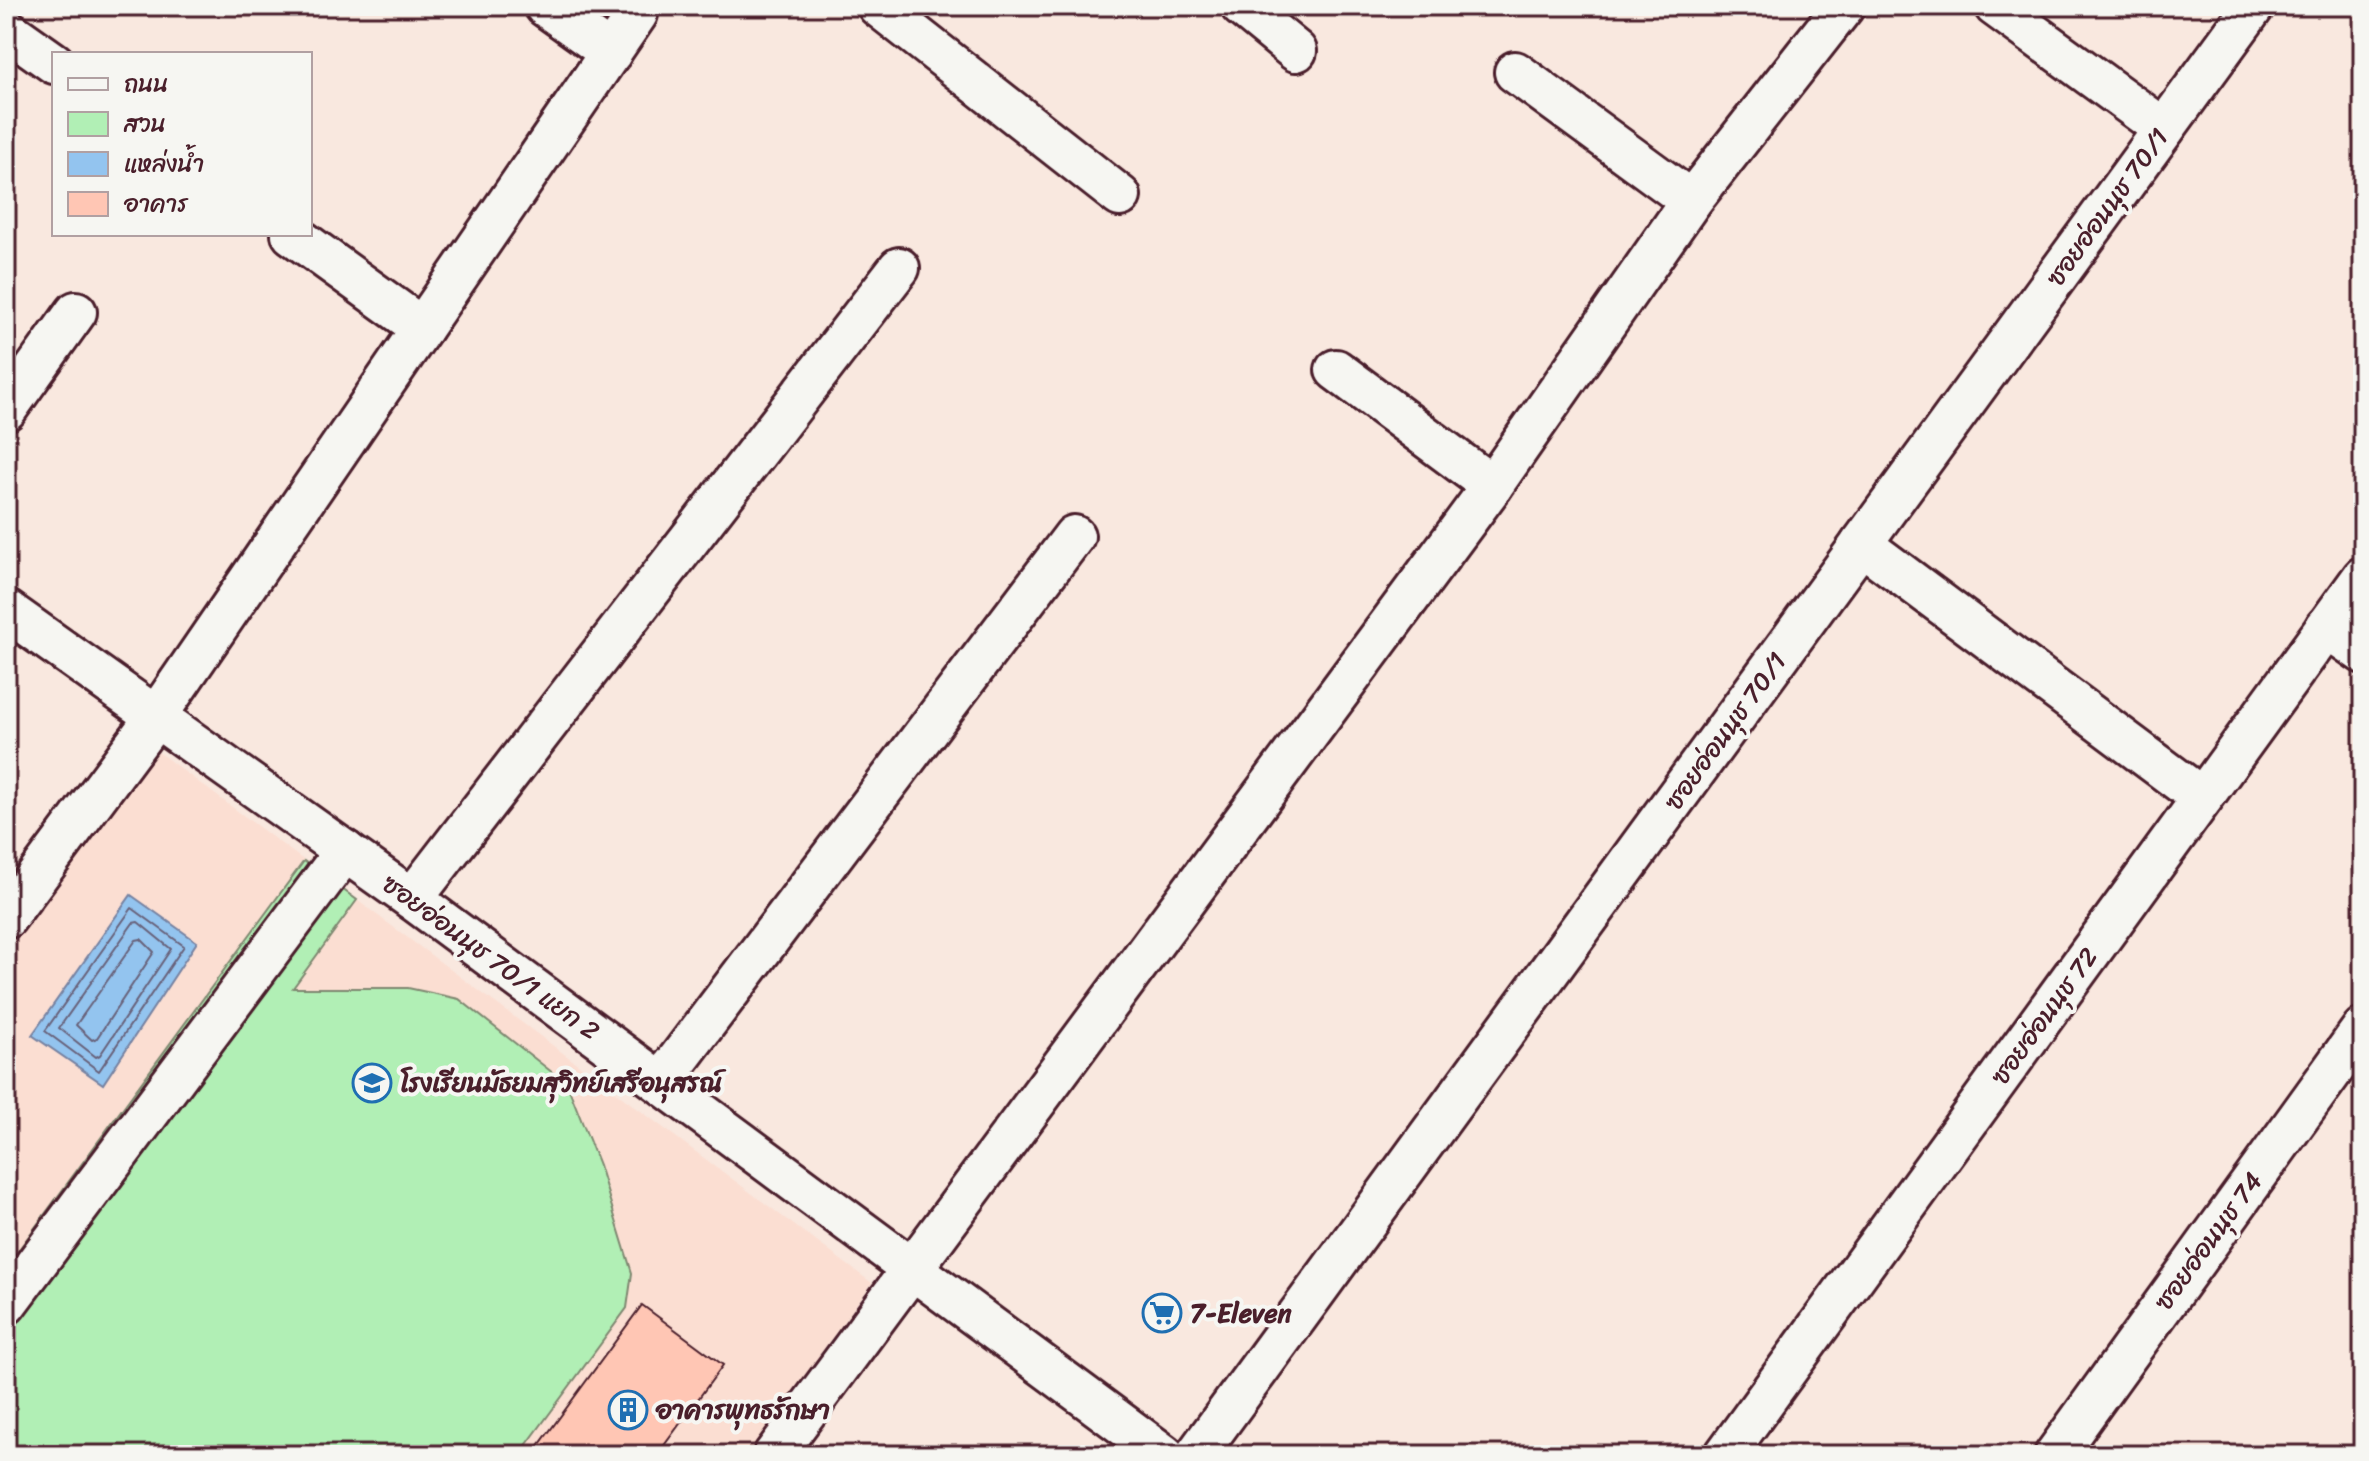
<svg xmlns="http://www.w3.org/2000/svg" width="2369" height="1461" viewBox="0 0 2369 1461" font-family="Sriracha,'Playpen Sans Thai',sans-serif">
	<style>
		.built { fill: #fbded2 }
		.green { fill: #b1efb5; stroke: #7e8770; stroke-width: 2 }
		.water { fill: #93c4ef; stroke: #7682a1; stroke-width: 2 }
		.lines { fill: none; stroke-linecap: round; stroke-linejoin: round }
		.shore { stroke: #676179; stroke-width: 2 }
		.building { fill: #ffc6b4; stroke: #4a1f2b; stroke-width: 2 }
		.minor-casing { stroke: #4a1f2b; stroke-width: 46 }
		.minor { stroke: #f6f6f2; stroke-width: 40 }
		.labels { text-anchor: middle; stroke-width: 8; stroke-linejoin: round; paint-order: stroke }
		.street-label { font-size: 26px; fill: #4a1f2b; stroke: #f6f6f2 }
		.poi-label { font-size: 26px; font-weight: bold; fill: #4a1f2b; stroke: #f6f6f2; text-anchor: start }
	</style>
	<rect width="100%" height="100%" fill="#f9e8df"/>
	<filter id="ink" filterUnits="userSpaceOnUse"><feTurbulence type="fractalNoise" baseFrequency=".0125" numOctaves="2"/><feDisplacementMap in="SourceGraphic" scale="16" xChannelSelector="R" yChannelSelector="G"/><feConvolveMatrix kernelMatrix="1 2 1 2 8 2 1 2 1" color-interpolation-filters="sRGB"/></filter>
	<g filter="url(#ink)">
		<polygon class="built" points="150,746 872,1283 746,1455 6,1455 6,941"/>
		<polygon class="green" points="304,861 357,900 293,988 408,988 459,999 567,1084 599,1165 632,1273 627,1308 519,1455 6,1455 6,1267"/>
		<polygon class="water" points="131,895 197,942 103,1084 32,1035"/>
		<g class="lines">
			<g class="shore">
				<polygon points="132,908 184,946 99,1071 45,1031"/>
				<polygon points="138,922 171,949 100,1055 96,1057 59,1028 133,923"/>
				<polygon points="141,939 154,952 97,1038 92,1040 76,1025 136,940"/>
			</g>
		</g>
		<polygon class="building" points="642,1305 723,1365 657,1455 532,1455"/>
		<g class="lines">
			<defs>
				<g id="minor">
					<polyline points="545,6 611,53"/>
					<polyline points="878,6 1120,196"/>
					<polyline points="1241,6 1296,51"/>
					<polyline points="1995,6 2164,129"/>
					<polyline points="6,29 54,63"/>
					<polyline points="1691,201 1844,6"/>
					<polyline points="292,234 422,328"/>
					<polyline points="1336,370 1492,486"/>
					<polyline points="6,410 76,312"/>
					<polyline points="1861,544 2202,798"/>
					<polyline points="6,610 412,899 1164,1455"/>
					<polyline points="2326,627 2363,653"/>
					<polyline points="412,899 899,268"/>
					<polyline points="6,918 155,718 637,14"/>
					<polyline points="662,1081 1074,536"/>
					<polyline points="6,1304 345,851"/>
					<polyline points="774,1455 1492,486 1691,201 1515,72"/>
					<polyline points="1196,1455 2254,6"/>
					<polyline points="1725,1455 2363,577"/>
					<polyline points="2055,1455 2363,1028"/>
				</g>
			</defs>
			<use href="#minor" class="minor-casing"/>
			<use href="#minor" class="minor"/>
		</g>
	</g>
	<defs>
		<symbol id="school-ring" viewBox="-11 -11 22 22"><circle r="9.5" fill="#f6f6f2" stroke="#1f6fb2" stroke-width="1.5"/><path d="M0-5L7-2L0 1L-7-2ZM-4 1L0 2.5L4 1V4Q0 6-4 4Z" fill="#1f6fb2"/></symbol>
		<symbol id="supermarket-ring" viewBox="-11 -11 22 22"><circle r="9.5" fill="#f6f6f2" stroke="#1f6fb2" stroke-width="1.5"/><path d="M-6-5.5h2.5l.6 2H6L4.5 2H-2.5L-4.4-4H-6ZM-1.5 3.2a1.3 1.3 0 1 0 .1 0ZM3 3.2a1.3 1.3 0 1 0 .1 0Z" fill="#1f6fb2"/></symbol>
		<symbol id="building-ring" viewBox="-11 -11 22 22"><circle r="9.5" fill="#f6f6f2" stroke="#1f6fb2" stroke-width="1.5"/><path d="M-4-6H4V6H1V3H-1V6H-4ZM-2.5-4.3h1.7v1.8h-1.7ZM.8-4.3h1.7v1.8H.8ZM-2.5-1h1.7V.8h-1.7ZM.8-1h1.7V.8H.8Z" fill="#1f6fb2"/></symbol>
	</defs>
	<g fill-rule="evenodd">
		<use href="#school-ring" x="350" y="1061" width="44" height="44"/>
		<use href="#supermarket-ring" x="1140" y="1291" width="44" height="44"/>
		<use href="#building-ring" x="606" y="1388" width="44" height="44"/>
	</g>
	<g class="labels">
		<g class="street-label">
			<text transform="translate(2107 207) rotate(-54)" y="9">ซอยอ่อนนุช 70/1</text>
			<text transform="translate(1725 731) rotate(-54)" y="9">ซอยอ่อนนุช 70/1</text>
			<text transform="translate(491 957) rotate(36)" y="9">ซอยอ่อนนุช 70/1 แยก 2</text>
			<text transform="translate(2044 1016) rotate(-54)" y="9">ซอยอ่อนนุช 72</text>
			<text transform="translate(2208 1241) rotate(-54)" y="9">ซอยอ่อนนุช 74</text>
		</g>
		<g class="poi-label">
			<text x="400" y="1092">โรงเรียนมัธยมสุวิทย์เสรีอนุสรณ์</text>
			<text x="1190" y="1322">7-Eleven</text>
			<text x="656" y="1419">อาคารพุทธรักษา</text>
		</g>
	</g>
	<rect width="2369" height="1461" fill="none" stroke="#f6f6f2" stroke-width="32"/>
	<rect x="16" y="16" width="2337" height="1429" fill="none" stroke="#4a1f2b" stroke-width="3" filter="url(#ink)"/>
	<rect x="52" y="52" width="260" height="184" fill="#f6f6f2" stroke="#b1a0a2" stroke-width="2"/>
	<rect x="68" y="78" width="40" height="12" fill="#f6f6f2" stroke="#b1a0a2" stroke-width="2"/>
	<text x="124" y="92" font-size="24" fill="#4a1f2b">ถนน</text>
	<rect x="68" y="112" width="40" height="24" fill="#b1efb5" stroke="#b1a0a2" stroke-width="2"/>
	<text x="124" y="132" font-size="24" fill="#4a1f2b">สวน</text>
	<rect x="68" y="152" width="40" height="24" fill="#93c4ef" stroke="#b1a0a2" stroke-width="2"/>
	<text x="124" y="172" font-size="24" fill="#4a1f2b">แหล่งน้ำ</text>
	<rect x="68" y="192" width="40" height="24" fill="#ffc6b4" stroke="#b1a0a2" stroke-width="2"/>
	<text x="124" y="212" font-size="24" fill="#4a1f2b">อาคาร</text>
</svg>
